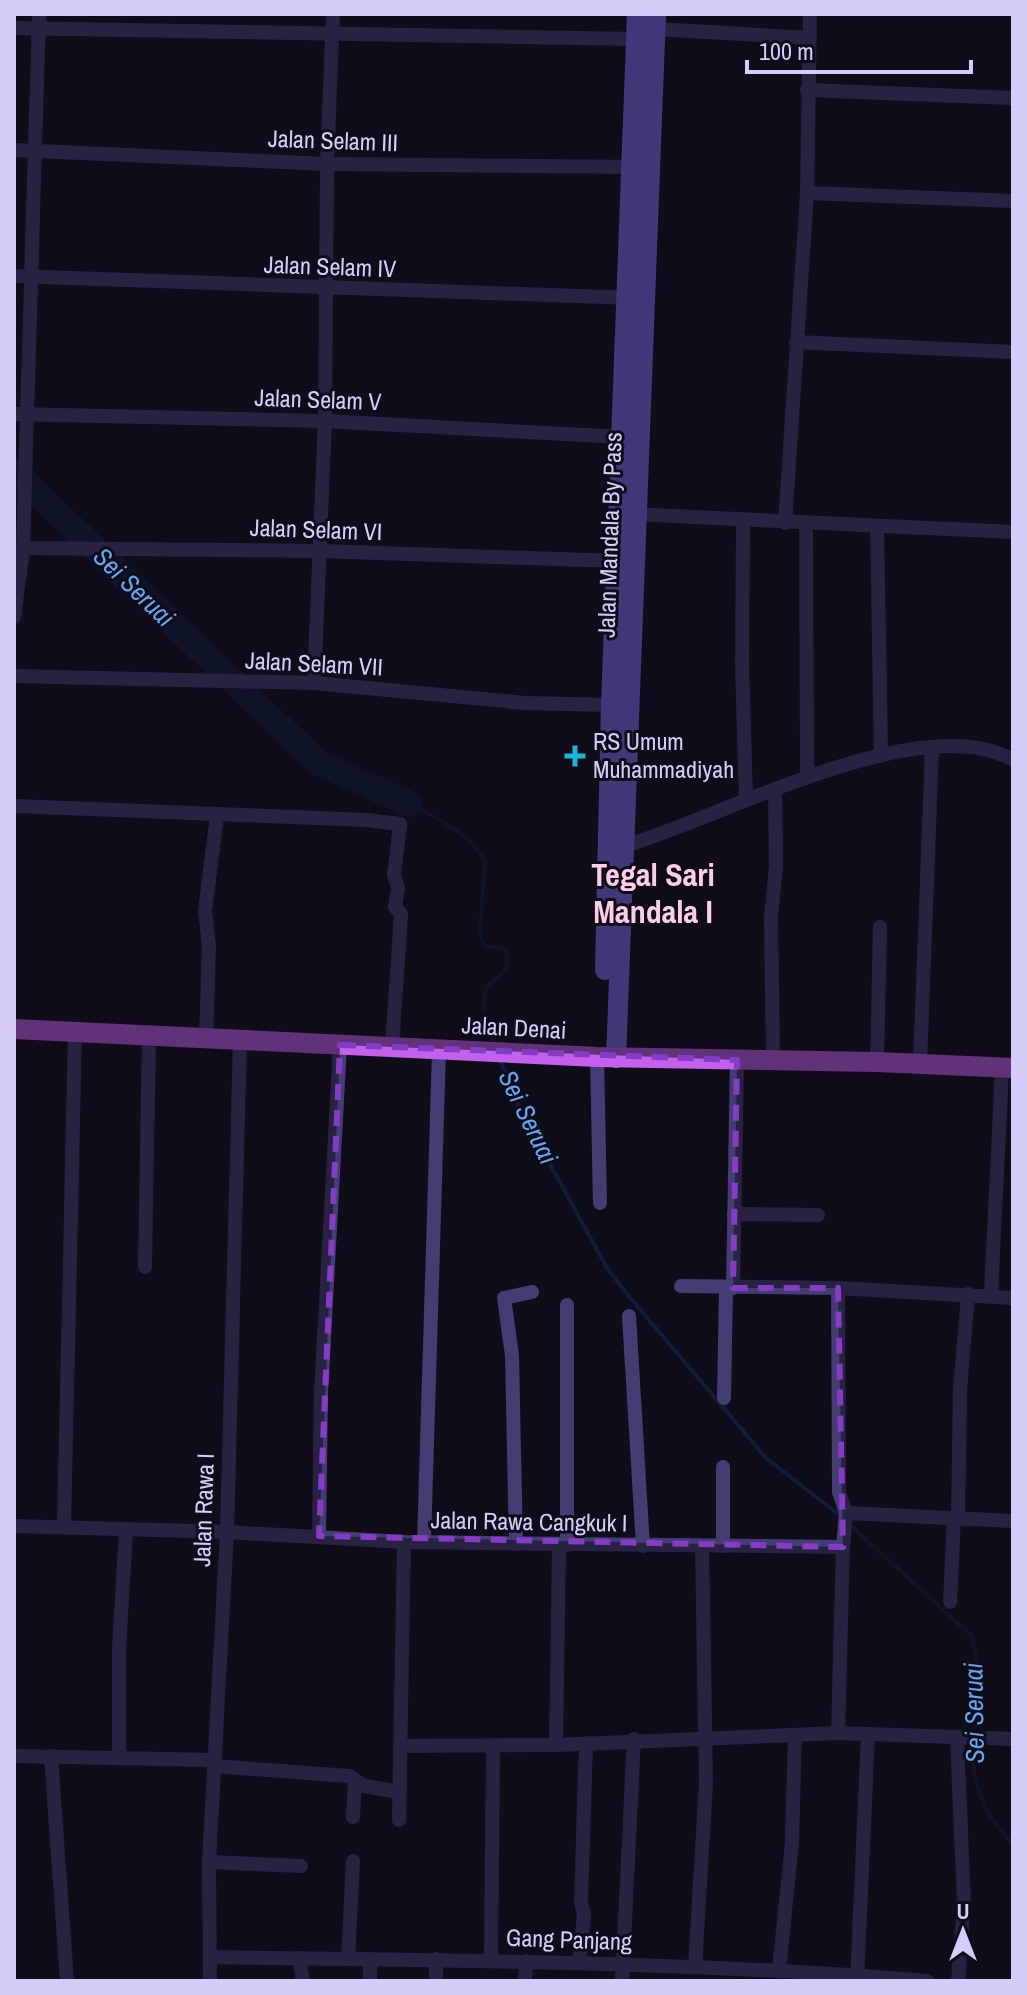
<svg xmlns="http://www.w3.org/2000/svg" width="1027" height="1995" viewBox="0 0 1027 1995" font-family="'Archivo Narrow',sans-serif">
	<style>
		.lines { fill: none; stroke-linecap: round; stroke-linejoin: round }
		.stream { stroke: #111e3a; stroke-width: 4 }
		.river { stroke: #111e3a; stroke-width: 26 }
		.street { stroke: #433d74; stroke-width: 14 }
		.secondary { stroke: #7b6eee; stroke-width: 20 }
		.primary { stroke: #c360ed; stroke-width: 20 }
		.marked { fill: none; stroke: #843cc5; stroke-width: 6; stroke-dasharray: 16 10; stroke-linejoin: round }
		.poi-dot { fill: #19b7d8; stroke: #100d1a; stroke-width: 3 }
		.labels { text-anchor: middle; stroke-width: 6; stroke-linejoin: round; paint-order: stroke }
		.street-label { font-size: 24px; fill: #d5ccf9; stroke: #100d1a }
		.poi-label { font-size: 24px; fill: #d5ccf9; stroke: #100d1a; text-anchor: start }
		.water-label { font-size: 26px; font-style: italic; fill: #66a4ed; stroke: #100d1a }
		.district-label { font-size: 32px; font-weight: bold; fill: #f9cee6; stroke: #100d1a }
	</style>
	<rect width="100%" height="100%" fill="#100d1a"/>
	<g class="lines">
		<g class="stream">
			<path d="M410 804C436 818 472 834 485 861L480 935 484 946 503 948 507 953C510 974 498 975 486 987 481 1009 486 1025 494 1046"/>
			<polyline points="499,1058 522,1113 607,1268 627,1294 766,1458 841,1516"/>
			<polyline points="850,1525 972,1636 976,1658 973,1734"/>
			<path d="M972 1742C971 1782 985 1817 1013 1844"/>
		</g>
		<polyline class="river" points="14,471 317,762 410,804"/>
		<g class="street">
			<polyline points="14,28 636,39 656,29 810,38"/>
			<polyline points="807,90 1013,98"/>
			<polyline points="14,150 327,164 638,167"/>
			<polyline points="807,193 1013,201"/>
			<polyline points="14,276 632,298"/>
			<polyline points="796,342 1013,352"/>
			<polyline points="14,414 325,421 621,437"/>
			<polyline points="630,514 1013,532"/>
			<polyline points="743,521 742,663 746,800"/>
			<polyline points="785,523 807,193 810,14"/>
			<polyline points="806,524 807,775"/>
			<polyline points="877,527 881,756"/>
			<polyline points="14,548 320,551 616,561"/>
			<polyline points="14,617 23,549 39,14"/>
			<polyline points="14,676 314,683 525,703 611,705"/>
			<polyline points="314,683 325,421 327,164 333,14"/>
			<polyline points="14,806 367,820 400,824 394,875 398,888 395,907 401,914 392,1048"/>
			<path d="M624 846C720 819 920 707 1013 760"/>
			<polyline points="206,1039 209,946 205,911 217,816"/>
			<polyline points="597,1057 600,1203"/>
			<polyline points="773,1060 771,917 776,866 775,789"/>
			<polyline points="877,1062 880,927"/>
			<polyline points="920,1064 932,749"/>
			<polyline points="734,1214 818,1215"/>
			<polyline points="145,1267 149,1036"/>
			<polyline points="681,1286 838,1288 1013,1298"/>
			<polyline points="733,1288 737,1060"/>
			<polyline points="838,1288 839,1492 846,1513"/>
			<polyline points="991,1296 1002,1068"/>
			<polyline points="567,1305 567,1545"/>
			<polyline points="629,1316 643,1546"/>
			<polyline points="724,1398 726,1288"/>
			<polyline points="723,1467 723,1546"/>
			<polyline points="958,1518 960,1390 968,1294"/>
			<polyline points="14,1526 227,1532 404,1542 843,1547 846,1513 1013,1521"/>
			<polyline points="64,1527 75,1032"/>
			<polyline points="319,1536 321,1393 340,1045"/>
			<polyline points="424,1542 439,1050"/>
			<polyline points="516,1544 512,1355 504,1298 532,1292"/>
			<polyline points="950,1602 954,1518"/>
			<polyline points="838,1733 843,1547"/>
			<polyline points="957,1739 964,1902 958,1981"/>
			<polyline points="556,1745 559,1545"/>
			<polyline points="401,1746 556,1745 838,1733 1013,1739"/>
			<polyline points="119,1755 119,1649 126,1530"/>
			<polyline points="14,1756 214,1760"/>
			<polyline points="51,1756 67,1981"/>
			<polyline points="214,1766 349,1776 364,1786 400,1792"/>
			<polyline points="353,1817 355,1780"/>
			<polyline points="399,1820 404,1542"/>
			<polyline points="209,1862 301,1866"/>
			<path d="M210 1957C449 1961 688 1961 927 1981"/>
			<polyline points="299,1958 303,1981"/>
			<polyline points="348,1959 353,1861"/>
			<polyline points="370,1959 370,1981"/>
			<polyline points="436,1959 436,1981"/>
			<polyline points="491,1960 493,1746"/>
			<polyline points="579,1962 584,1916 581,1902 586,1743"/>
			<polyline points="695,1967 706,1783 702,1546"/>
			<polyline points="779,1970 792,1842 795,1735"/>
			<polyline points="210,1981 209,1862 227,1532 240,1040"/>
			<polyline points="525,1981 526,1961"/>
			<polyline points="622,1981 634,1739"/>
			<polyline points="857,1981 868,1735"/>
		</g>
		<g class="secondary">
			<polyline points="605,970 611,705 637,14"/>
			<polyline points="616,1058 656,14"/>
		</g>
		<polyline class="primary" points="14,1029 597,1057 877,1062 1013,1068"/>
	</g>
	<path d="M0 0H1027V1995H0ZM340 1045 737 1060 733 1288H838L843 1547 319 1536Z" fill="#100d1a" fill-opacity=".55" fill-rule="evenodd"/>
	<path class="marked" d="M340 1045 737 1060 733 1288H838L843 1547 319 1536Z"/>
	<path class="poi-dot" d="M571 744h8v8h8v8h-8v8h-8v-8h-8v-8h8z"/>
	<g class="labels">
		<g class="street-label">
			<text transform="translate(333 141) rotate(2)" y="8">Jalan Selam III</text>
			<text transform="translate(330 267) rotate(2)" y="8">Jalan Selam IV</text>
			<text transform="translate(318 400) rotate(2)" y="8">Jalan Selam V</text>
			<text transform="translate(316 530) rotate(2)" y="8">Jalan Selam VI</text>
			<text transform="translate(610 535) rotate(-88)" y="8">Jalan Mandala By Pass</text>
			<text transform="translate(314 664) rotate(3)" y="8">Jalan Selam VII</text>
			<text transform="translate(514 1028) rotate(3)" y="8">Jalan Denai</text>
			<text transform="translate(204 1510) rotate(-88)" y="8">Jalan Rawa I</text>
			<text transform="translate(529 1522) rotate(1)" y="8">Jalan Rawa Cangkuk I</text>
			<text transform="translate(569 1940) rotate(2)" y="8">Gang Panjang</text>
		</g>
		<g class="poi-label">
			<text x="593" y="750">RS Umum<tspan x="593" dy="28">Muhammadiyah</tspan></text>
		</g>
		<g class="water-label">
			<text transform="translate(134 587) rotate(44)" y="9">Sei Seruai</text>
			<text transform="translate(528 1117) rotate(64)" y="9">Sei Seruai</text>
			<text transform="translate(974 1713) rotate(-91)" y="9">Sei Seruai</text>
		</g>
		<g class="district-label">
			<text x="653" y="886">Tegal Sari<tspan x="653" dy="37">Mandala I</tspan></text>
		</g>
	</g>
	<rect width="1027" height="1995" fill="none" stroke="#d5ccf9" stroke-width="32"/>
	<g transform="translate(963 1931)" stroke="#100d1a" stroke-width="6" paint-order="stroke">
	<path d="M0-6L14 30L0 20L-14 30Z" fill="#d5ccf9"/>
	<text y="-12" font-size="22" font-weight="bold" text-anchor="middle" fill="#d5ccf9">U</text>
	</g>
	<path d="M747 60v12h224v-12" fill="none" stroke="#d5ccf9" stroke-width="4"/>
	<text x="759" y="60" font-size="24" fill="#d5ccf9" stroke="#100d1a" stroke-width="6" paint-order="stroke">100 m</text>
</svg>
